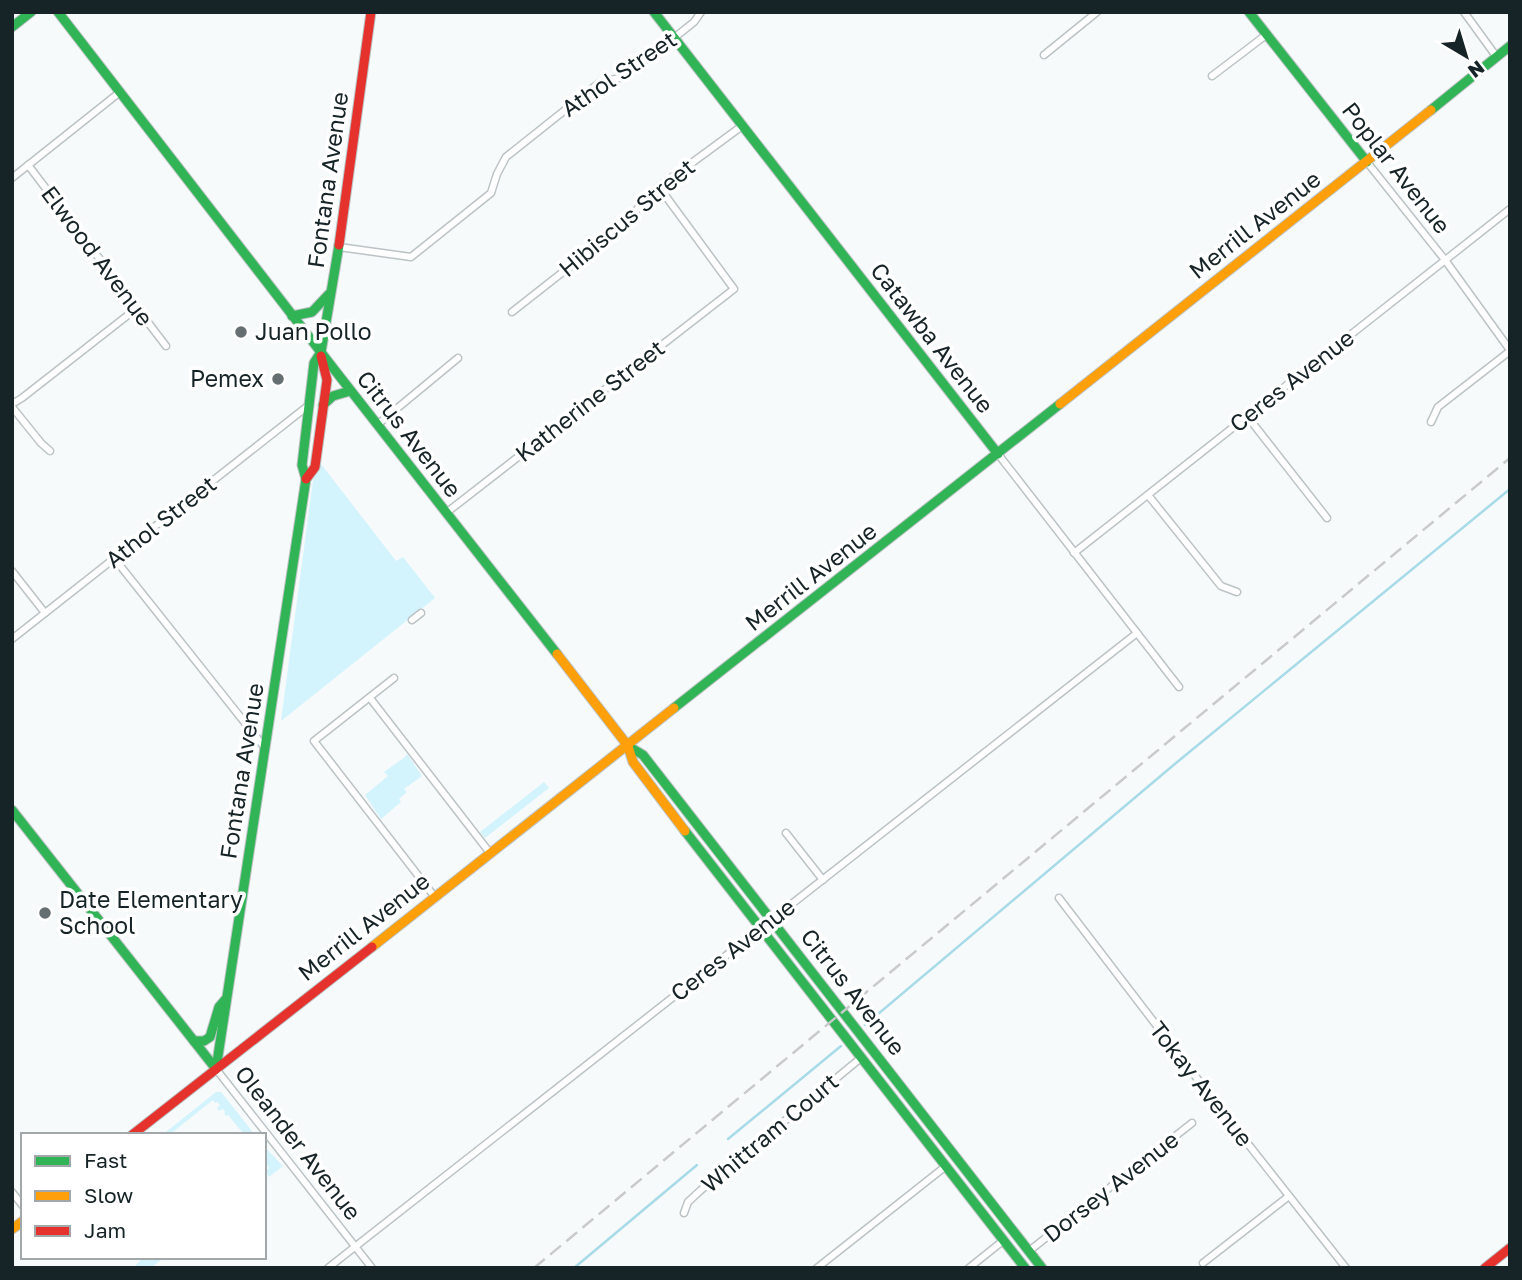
<svg xmlns="http://www.w3.org/2000/svg" width="1522" height="1280" viewBox="0 0 1522 1280" font-family="'Golos Text',sans-serif">
	<style>
		.green { fill: #d3f4fc }
		.lines { fill: none; stroke-linecap: round; stroke-linejoin: round }
		.stream { stroke: #a8dbe8; stroke-width: 2.5 }
		.street-casing { stroke: #bcc3c5; stroke-width: 9 }
		.fast-casing { stroke: #bcc3c5; stroke-width: 11 }
		.slow-casing { stroke: #bcc3c5; stroke-width: 11 }
		.jam-casing { stroke: #bcc3c5; stroke-width: 11 }
		.street { stroke: #fefefe; stroke-width: 6 }
		.fast { stroke: #30b455; stroke-width: 9 }
		.slow { stroke: #ff9f0a; stroke-width: 9 }
		.jam { stroke: #e5322d; stroke-width: 9 }
		.rail { stroke: #c9cacb; stroke-width: 2.5; stroke-dasharray: 14 7; stroke-linecap: butt }
		.poi-dot { fill: #656f71; stroke: #fff; stroke-width: 2.5 }
		.labels { text-anchor: middle; stroke-width: 7; stroke-linejoin: round; paint-order: stroke }
		.street-label { font-size: 23px; fill: #172427; stroke: #fff }
		.poi-label { font-size: 23px; fill: #172427; stroke: #fff; text-anchor: start }
	</style>
	<rect width="100%" height="100%" fill="#f7fafb"/>
	<g class="green">
		<polygon points="321,464 396,561 403,557 435,598 281,721 314,473"/>
		<polygon points="407,754 422,776 404,789 407,792 399,799 401,802 381,819 365,795 388,776 384,772 405,757"/>
		<polygon points="544,782 549,788 485,838 480,832"/>
		<polygon points="216,1092 221,1092 252,1131 247,1135 242,1135 243,1133 228,1115 226,1116 224,1113 225,1112 223,1109 219,1111 217,1108 220,1105 217,1102 215,1103 213,1100 169,1135 162,1135"/>
		<polygon points="264,1146 283,1166 269,1177 265,1171 269,1168 264,1161"/>
		<polygon points="138,1257 160,1257 162,1259 151,1268 133,1268 140,1261"/>
	</g>
	<g class="lines">
		<g class="stream">
			<polyline points="865,1025 1176,763 1510,489"/>
			<polyline points="728,1139 841,1046"/>
			<polyline points="574,1268 697,1165"/>
		</g>
		<defs>
			<g id="street">
				<polyline points="1464,12 1496,56"/>
				<polyline points="1044,55 1097,12"/>
				<polyline points="1212,76 1266,35"/>
				<polyline points="1367,162 1445,260 1510,350"/>
				<polyline points="28,165 166,346"/>
				<polyline points="12,178 120,92"/>
				<polyline points="339,247 411,257 491,193 497,174 506,157 599,83 623,77 674,38 694,22 701,12"/>
				<polyline points="512,312 629,220 645,199 659,187 742,126"/>
				<polyline points="12,404 22,398 137,308"/>
				<polyline points="12,407 41,443 50,451"/>
				<polyline points="1247,416 1327,518"/>
				<polyline points="1431,422 1438,407 1510,351"/>
				<polyline points="377,425 458,358"/>
				<polyline points="998,454 1179,687"/>
				<polyline points="1148,495 1221,586 1237,592"/>
				<polyline points="446,513 734,289 659,187"/>
				<polyline points="1074,553 1510,209"/>
				<polyline points="114,558 265,748"/>
				<polyline points="12,571 45,613"/>
				<polyline points="412,620 421,613"/>
				<polyline points="12,639 309,405"/>
				<polyline points="394,678 314,741 434,896"/>
				<polyline points="370,698 490,853"/>
				<polyline points="786,833 823,880"/>
				<polyline points="1059,898 1222,1111 1346,1268"/>
				<polyline points="216,1069 372,1268"/>
				<polyline points="12,1192 23,1206"/>
				<polyline points="684,1213 688,1202 701,1190 862,1057"/>
				<polyline points="1029,1251 1192,1123"/>
				<polyline points="1203,1263 1289,1196"/>
				<polyline points="328,1268 1137,633"/>
				<polyline points="817,1268 946,1166"/>
				<polyline points="969,1268 1004,1240"/>
			</g>
			<g id="fast">
				<polyline points="58,12 337,373 557,654"/>
				<polyline points="654,12 998,454"/>
				<polyline points="1249,12 1367,162"/>
				<polyline points="12,27 31,12"/>
				<polyline points="1431,110 1510,46"/>
				<polyline points="292,316 312,312 329,294"/>
				<polyline points="323,405 333,396 350,391"/>
				<polyline points="674,708 1060,404"/>
				<polyline points="628,746 643,755 1042,1268"/>
				<polyline points="12,810 216,1069"/>
				<polyline points="685,831 1025,1268"/>
				<polyline points="194,1041 204,1041 210,1037 219,1007 225,1000"/>
				<polyline points="216,1069 306,479 302,465 314,363 321,352 339,245"/>
			</g>
			<g id="slow">
				<polyline points="1060,404 1431,110"/>
				<polyline points="557,654 628,746 633,762 685,831"/>
				<polyline points="372,947 674,708"/>
				<polyline points="12,1229 23,1221"/>
			</g>
			<g id="jam">
				<polyline points="339,245 371,12"/>
				<polyline points="306,479 315,467 327,380 321,356"/>
				<polyline points="132,1135 372,947"/>
				<polyline points="1485,1268 1510,1248"/>
			</g>
		</defs>
		<use href="#street" class="street-casing"/>
		<use href="#fast" class="fast-casing"/>
		<use href="#slow" class="slow-casing"/>
		<use href="#jam" class="jam-casing"/>
		<use href="#street" class="street"/>
		<use href="#fast" class="fast"/>
		<use href="#slow" class="slow"/>
		<use href="#jam" class="jam"/>
		<polyline class="rail" points="534,1268 1510,458"/>
	</g>
	<g class="poi-dot">
		<circle cx="241" cy="332" r="7"/>
		<circle cx="278" cy="379" r="7"/>
		<circle cx="45" cy="913" r="7"/>
	</g>
	<g class="labels">
		<g class="street-label">
			<text transform="translate(619 74) rotate(-34)" y="8">Athol Street</text>
			<text transform="translate(1396 168) rotate(52)" y="8">Poplar Avenue</text>
			<text transform="translate(328 180) rotate(-82)" y="8">Fontana Avenue</text>
			<text transform="translate(627 218) rotate(-40)" y="8">Hibiscus Street</text>
			<text transform="translate(1255 225) rotate(-38)" y="8">Merrill Avenue</text>
			<text transform="translate(97 256) rotate(53)" y="8">Elwood Avenue</text>
			<text transform="translate(932 338) rotate(52)" y="8">Catawba Avenue</text>
			<text transform="translate(1292 381) rotate(-38)" y="8">Ceres Avenue</text>
			<text transform="translate(590 401) rotate(-38)" y="8">Katherine Street</text>
			<text transform="translate(409 434) rotate(52)" y="8">Citrus Avenue</text>
			<text transform="translate(161 522) rotate(-38)" y="8">Athol Street</text>
			<text transform="translate(811 577) rotate(-38)" y="8">Merrill Avenue</text>
			<text transform="translate(242 771) rotate(-81)" y="8">Fontana Avenue</text>
			<text transform="translate(364 927) rotate(-38)" y="8">Merrill Avenue</text>
			<text transform="translate(733 950) rotate(-38)" y="8">Ceres Avenue</text>
			<text transform="translate(853 992) rotate(52)" y="8">Citrus Avenue</text>
			<text transform="translate(1201 1084) rotate(52)" y="8">Tokay Avenue</text>
			<text transform="translate(770 1133) rotate(-40)" y="8">Whittram Court</text>
			<text transform="translate(298 1143) rotate(52)" y="8">Oleander Avenue</text>
			<text transform="translate(1111 1187) rotate(-38)" y="8">Dorsey Avenue</text>
		</g>
		<g class="poi-label">
			<text x="255" y="340">Juan Pollo</text>
			<text x="264" y="387" text-anchor="end">Pemex</text>
			<text x="59" y="908">Date Elementary<tspan x="59" dy="26">School</tspan></text>
		</g>
	</g>
	<rect width="1522" height="1280" fill="none" stroke="#172427" stroke-width="28"/>
	<rect x="21" y="1133" width="245" height="126" fill="#ffffff" stroke="#a2a7a9" stroke-width="2"/>
	<rect x="35" y="1156" width="35" height="10" fill="#30b455" stroke="#a2a7a9" stroke-width="2"/>
	<text x="84" y="1168" font-size="21" fill="#172427">Fast</text>
	<rect x="35" y="1191" width="35" height="10" fill="#ff9f0a" stroke="#a2a7a9" stroke-width="2"/>
	<text x="84" y="1203" font-size="21" fill="#172427">Slow</text>
	<rect x="35" y="1226" width="35" height="10" fill="#e5322d" stroke="#a2a7a9" stroke-width="2"/>
	<text x="84" y="1238" font-size="21" fill="#172427">Jam</text>
	<g transform="translate(1466 56) rotate(142)" stroke="#ffffff" stroke-width="5" paint-order="stroke">
	<path d="M0-5L12 26L0 18L-12 26Z" fill="#172427"/>
	<text y="-10" font-size="19" font-weight="bold" text-anchor="middle" fill="#172427">N</text>
	</g>
</svg>
